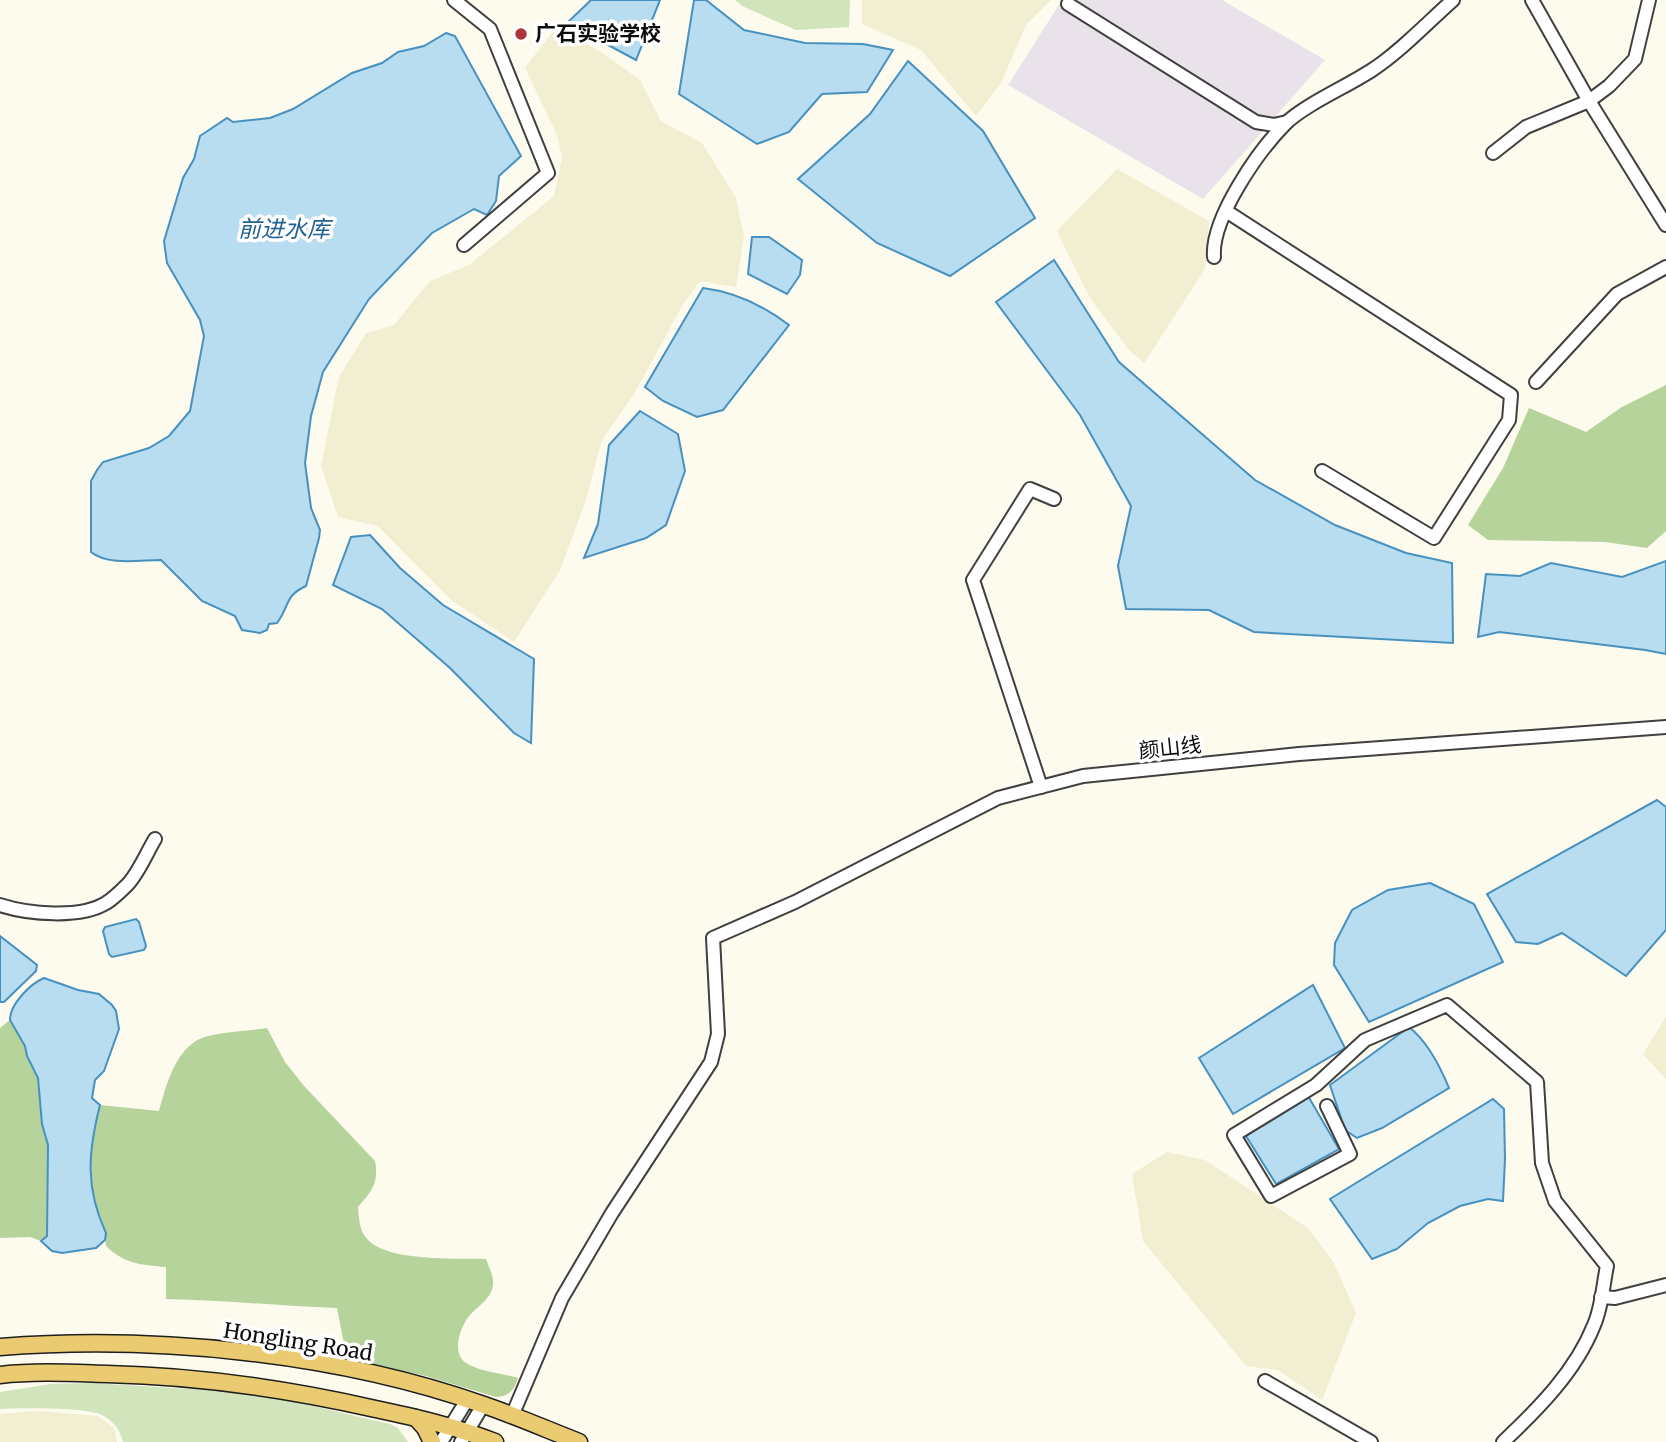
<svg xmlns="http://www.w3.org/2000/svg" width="1666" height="1442" viewBox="0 0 1666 1442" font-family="Merriweather,'Noto Sans SC',serif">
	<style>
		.industrial { fill: #eae2eb }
		.farmland { fill: #f1eed1 }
		.green { fill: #d1e4bb }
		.forest { fill: #b6d39c }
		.water { fill: #b8dcf0; stroke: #4791bf; stroke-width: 2 }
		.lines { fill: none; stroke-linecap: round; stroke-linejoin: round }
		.minor-casing { stroke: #404040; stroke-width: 16 }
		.major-casing { stroke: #1e1e1e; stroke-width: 19 }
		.minor { stroke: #fff; stroke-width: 12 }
		.major { stroke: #eacb71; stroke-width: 16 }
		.poi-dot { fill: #ae333b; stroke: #fff; stroke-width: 2.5 }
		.labels { text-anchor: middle; stroke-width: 7; stroke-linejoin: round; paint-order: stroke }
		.poi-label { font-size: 21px; font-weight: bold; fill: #0d0d0d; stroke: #fff; text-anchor: start }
		.street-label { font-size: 21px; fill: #0d0d0d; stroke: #fff }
		.water-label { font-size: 23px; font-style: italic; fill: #236392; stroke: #fff }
	</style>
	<rect width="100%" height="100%" fill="#fdfaee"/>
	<polygon class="industrial" points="1062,0 1222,0 1325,60 1203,199 1008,85"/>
	<g class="farmland">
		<polygon points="862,0 1051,0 1026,25 1001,83 976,116 921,50 862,24"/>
		<polygon points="557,26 607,56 640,80 661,121 702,143 736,198 744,237 736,287 700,281 682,306 634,394 602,440 585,503 560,570 514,642 451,600 378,526 338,517 321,466 339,377 366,333 394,325 430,281 469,265 554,196 562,157 557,135 525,68"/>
		<polygon points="1117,169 1209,221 1205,269 1144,363 1129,350 1090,298 1057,231"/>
		<polygon points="1666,1017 1666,1079 1643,1054"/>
		<polygon points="1167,1152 1205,1160 1308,1228 1334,1263 1356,1313 1322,1400 1278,1370 1246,1366 1143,1241 1132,1174"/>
		<polygon points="37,1411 98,1416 114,1428 117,1442 0,1442 0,1414"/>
	</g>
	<g class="green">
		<polygon points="735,0 850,0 849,27 796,30 742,6"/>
		<path d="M91 1383 257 1393 390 1424 398 1428 408 1442H123C120 1430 115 1423 104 1416 88 1407 21 1408 0 1409V1392L51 1384Z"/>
	</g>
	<g class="forest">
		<polygon points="1666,385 1666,531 1647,548 1605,542 1488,540 1468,525 1503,468 1529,408 1586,432 1622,407"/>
		<polygon points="10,1020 25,1046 27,1056 38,1078 42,1124 48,1145 47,1236 41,1241 30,1237 0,1238 0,1028"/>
		<path d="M267 1028 285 1062 304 1086 375 1161C379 1183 372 1191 358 1207 359 1218 359 1230 367 1239 388 1262 455 1258 486 1259 489 1268 494 1276 493 1285 491 1301 475 1307 467 1319 459 1331 452 1353 466 1363 477 1371 505 1374 518 1378 514 1390 509 1397 496 1397L426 1376 347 1359 337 1308C280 1306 223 1300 166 1299V1267C142 1265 124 1264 106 1246 105 1241 106 1235 105 1230 101 1217 94 1207 92 1193 87 1163 93 1134 100 1105L159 1111C166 1086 175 1049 202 1038 217 1032 249 1031 267 1028Z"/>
	</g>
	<g class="water">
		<polygon points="591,0 660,0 636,60 567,23"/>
		<polygon points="694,0 706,0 744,30 805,43 863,44 893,50 867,92 822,94 789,132 757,144 679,94"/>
		<path d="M446 33 455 36 521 156 499 176 496 201 487 215 474 209 432 233 369 299 323 372 311 416 305 463 311 508 320 530 319 538 306 586C284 596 290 606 277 623L269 624 267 630 260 633 242 630 235 616 202 601 161 560C140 560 108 566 91 552V481L97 470 103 462 149 448 169 436 190 411 204 336 200 320 167 263 164 241 183 178 194 159 200 136 227 118 233 122 270 118 293 109 352 73 382 63 398 52 424 46Z"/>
		<polygon points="908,61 983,131 1035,218 950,276 877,243 798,179 870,114"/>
		<polygon points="752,237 769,237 802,260 800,275 787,294 748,274"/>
		<polygon points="1054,260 1119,362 1255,480 1335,525 1406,553 1452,563 1453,643 1254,632 1209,610 1126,609 1118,566 1131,506 1080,415 996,302"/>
		<path d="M703 288C735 292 764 306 789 325L723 410 697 417 663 401 645 387Z"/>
		<polygon points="640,411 678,434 685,471 666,525 646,538 584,558 598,524 609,445"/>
		<polygon points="370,535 400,568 443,605 534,659 531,743 514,733 450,668 382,609 333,585 351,537"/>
		<polygon points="1666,561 1666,654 1645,650 1499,632 1478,637 1486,574 1520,576 1551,563 1622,577"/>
		<polygon points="1657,800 1666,807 1666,930 1626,976 1562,933 1538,944 1516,942 1487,894"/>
		<polygon points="1430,883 1474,904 1503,962 1369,1022 1334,965 1335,943 1352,910 1388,890"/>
		<polygon points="136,919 139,922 146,946 144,950 112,957 109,954 103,931 105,927"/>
		<polygon points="0,936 37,965 36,971 4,1002 0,1002"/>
		<path d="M44 978 78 990 99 994 112 1005 116 1011 119 1029 104 1071 95 1080 92 1098 100 1105C88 1152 85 1188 106 1233L105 1240 96 1248 62 1253 52 1251 41 1241 47 1236 48 1145 42 1124 38 1078 27 1056 25 1046 10 1020C10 1004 30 984 44 978Z"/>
		<polygon points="1313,985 1345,1048 1233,1114 1199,1058"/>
		<path d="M1409 1027C1428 1042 1440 1066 1449 1088L1382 1128 1357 1138 1345 1130 1330 1085Z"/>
		<polygon points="1308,1096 1339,1149 1276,1184 1246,1136"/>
		<polygon points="1493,1099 1504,1109 1505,1159 1503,1201 1488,1199 1460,1206 1428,1223 1397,1249 1372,1259 1330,1199"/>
	</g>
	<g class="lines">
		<defs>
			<g id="minor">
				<polyline points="454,0 490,29 548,173 464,245"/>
				<polyline points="1532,0 1589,101 1666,225"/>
				<polyline points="1068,4 1256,122 1274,125 1287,122"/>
				<polyline points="1493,153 1526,127 1589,101 1609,86 1635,59 1649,0"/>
				<polyline points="1226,211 1511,395 1509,420 1434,538 1322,471"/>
				<path d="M1214 257C1211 218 1259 150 1286 123 1306 104 1348 86 1372 70 1401 51 1427 23 1453 0"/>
				<polyline points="1536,382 1617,294 1666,267"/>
				<polyline points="1041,787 973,580 1030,489 1054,499"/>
				<path d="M0 905C28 914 80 919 106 903 113 899 121 891 127 885 138 874 146 854 155 839"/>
				<path d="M1327 1106 1350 1154 1271 1196 1234 1135 1316 1085 1365 1040 1447 1005 1537 1082 1542 1163 1555 1201 1607 1266C1603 1285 1602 1307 1594 1325 1576 1371 1538 1409 1503 1442"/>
				<polyline points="1601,1297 1615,1298 1666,1285"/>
				<polyline points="1265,1381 1371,1442"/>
				<polyline points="512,1416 562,1298 612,1213 711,1062 718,1034 713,938 795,902 998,798 1083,776 1299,754 1666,727"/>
				<polyline points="441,1442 467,1400"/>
				<polyline points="461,1442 483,1405"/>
			</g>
			<g id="major">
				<path d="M0 1347C156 1335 337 1353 484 1405 516 1416 548 1430 579 1442"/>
				<path d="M0 1375C35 1371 72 1373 107 1374 198 1376 282 1388 371 1408 413 1417 455 1426 495 1442"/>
				<polyline points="416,1418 425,1428 432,1442"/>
			</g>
		</defs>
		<use href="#minor" class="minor-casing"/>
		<use href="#major" class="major-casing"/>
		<use href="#minor" class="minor"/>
		<use href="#major" class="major"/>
	</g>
	<circle class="poi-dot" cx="521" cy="34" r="7"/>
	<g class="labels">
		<g class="poi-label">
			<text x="535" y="41">广石实验学校</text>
		</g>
		<g class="street-label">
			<text transform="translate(1170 748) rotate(-6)" y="7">颜山线</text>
			<text transform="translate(298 1342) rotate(9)" y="7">Hongling Road</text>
		</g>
		<g class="water-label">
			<text x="284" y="237">前进水库</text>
		</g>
	</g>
</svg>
